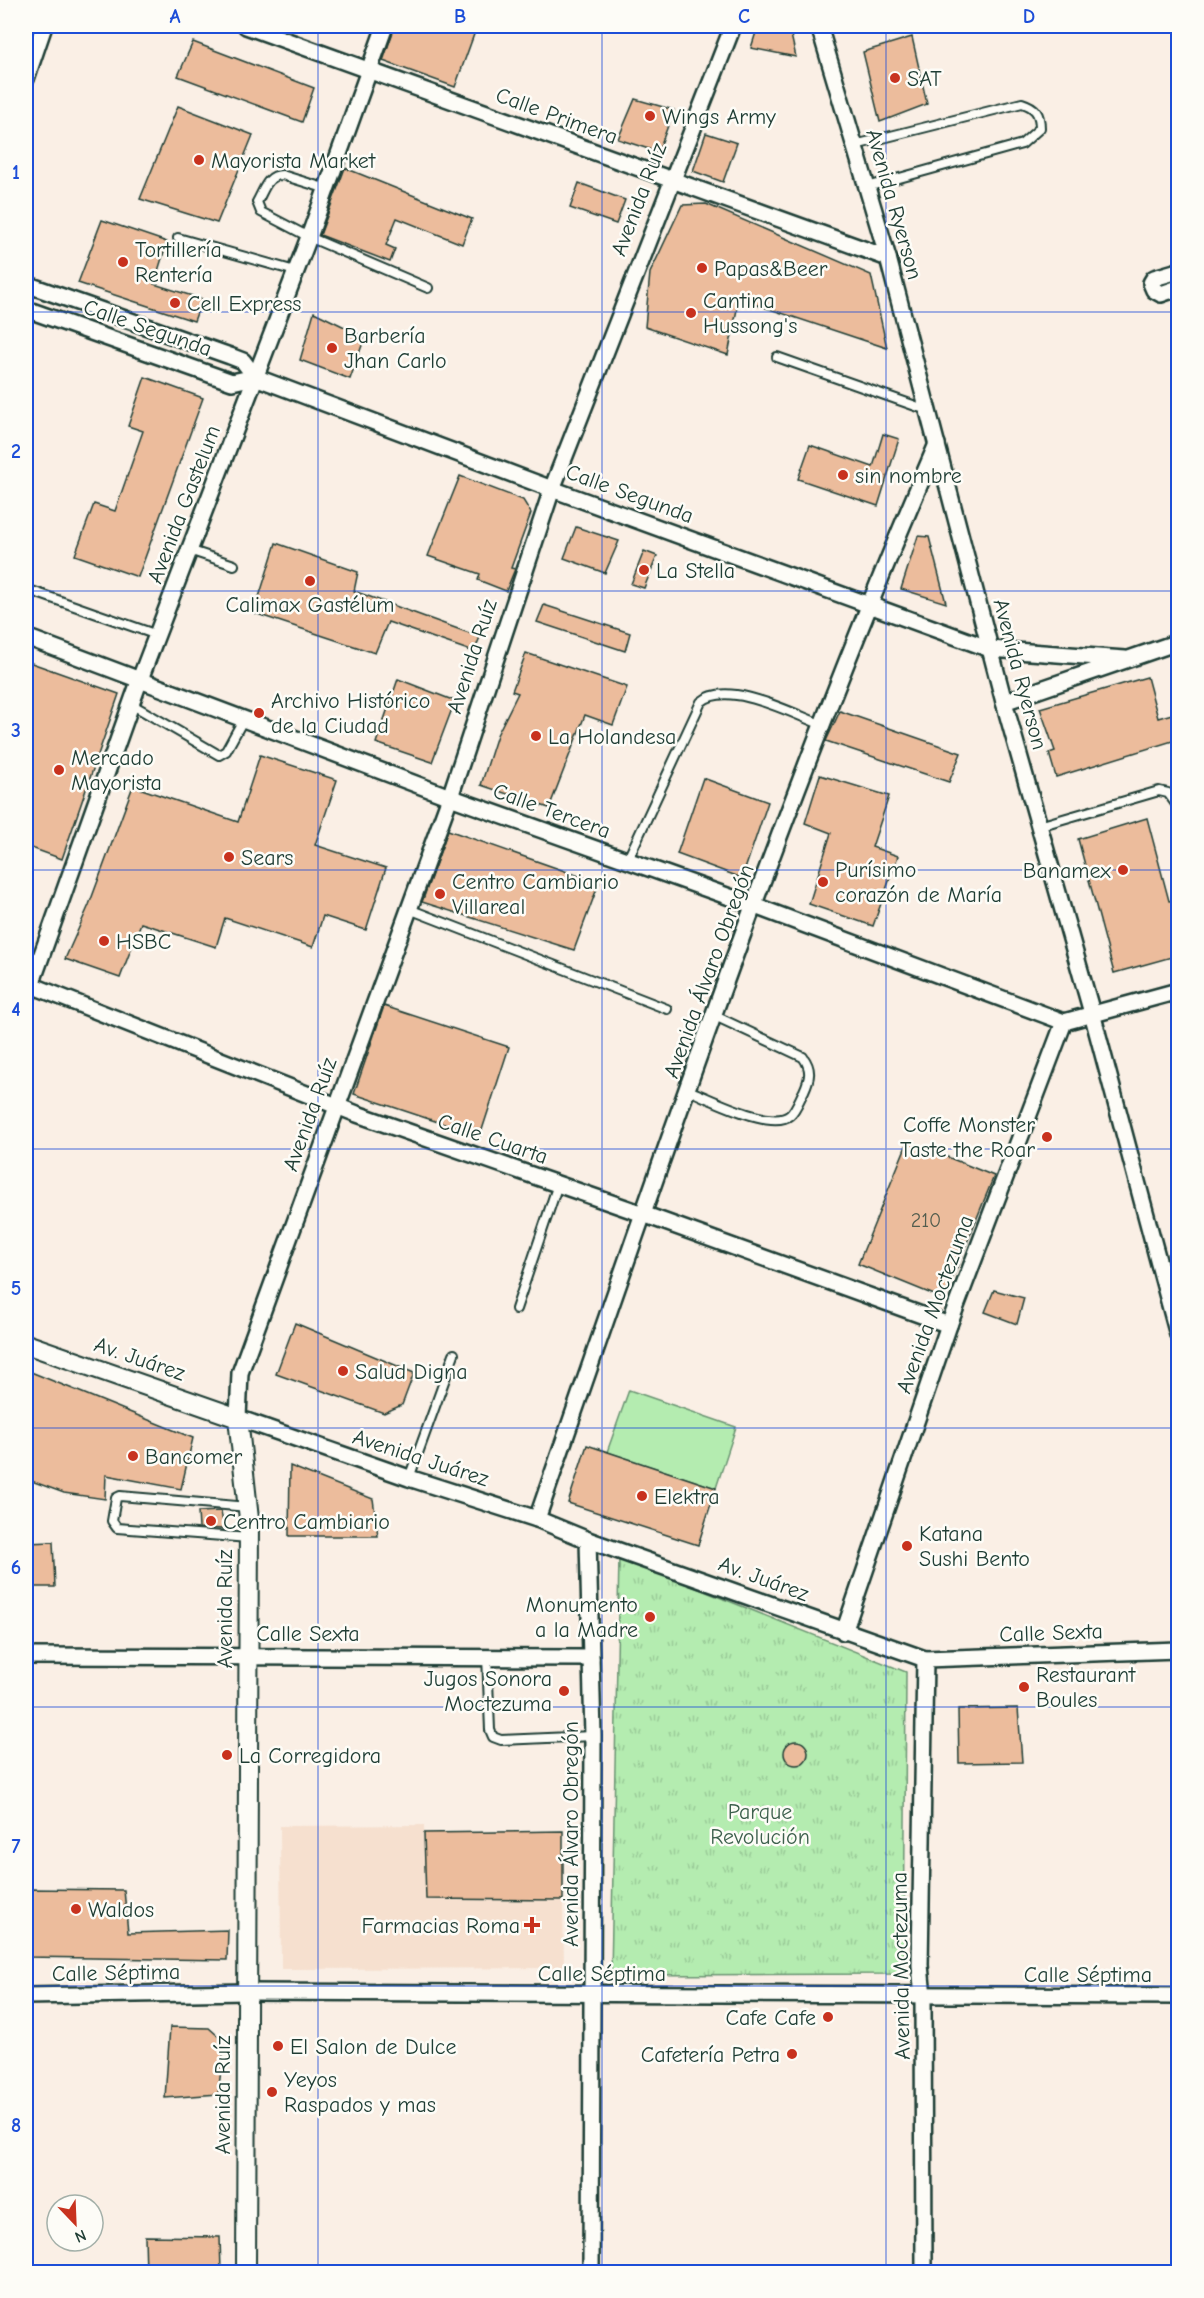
<svg xmlns="http://www.w3.org/2000/svg" width="1204" height="2298" viewBox="0 0 1204 2298" font-family="'Comic Neue',sans-serif">
	<style>
		.built { fill: #f6e0cf }
		.grass { fill: #b4ecb0; stroke: #6a9472; stroke-width: 1.5 }
		.park { fill: url(#park-tufts); stroke: #6a9472; stroke-width: 1.5 }
		.building { fill: #ecbc9c; stroke: #1f3d34; stroke-width: 1.5 }
		.lines { fill: none; stroke-linecap: round; stroke-linejoin: round }
		.service-casing { stroke: #1f3d34; stroke-width: 12 }
		.minor-casing { stroke: #1f3d34; stroke-width: 20 }
		.tertiary-casing { stroke: #1f3d34; stroke-width: 22 }
		.service { stroke: #fdfcf7; stroke-width: 8 }
		.minor { stroke: #fdfcf7; stroke-width: 15 }
		.tertiary { stroke: #fdfcf7; stroke-width: 18 }
		.grid { fill: none; stroke: #1d4ed8; stroke-width: 1.5; stroke-opacity: 0.55 }
		.poi-dot { fill: #c8321e; stroke: #fdfcf7; stroke-width: 2 }
		.labels { text-anchor: middle; stroke-width: 5; stroke-linejoin: round; paint-order: stroke }
		.number-label { font-size: 20px; fill: #525d4e }
		.poi-label { font-size: 22px; fill: #1f3d34; stroke: #fdfcf7; text-anchor: start }
		.street-label { font-size: 22px; fill: #1f3d34; stroke: #fdfcf7 }
		.park-label { font-size: 22px; fill: #3d604d; stroke: #fdfcf7 }
		.neatline { fill: none; stroke: #1d4ed8; stroke-width: 2 }
		.grid-label { font-size: 20px; text-anchor: middle; font-weight: bold; fill: #1d4ed8 }
	</style>
	<defs>
		<pattern id="park-tufts" width="24" height="20" patternUnits="userSpaceOnUse" patternTransform="scale(1.5)"><rect width="24" height="20" fill="#b4ecb0"/><path d="M3 7l-1-3M5 7V3M7 7l1-3M15 17l-1-3M17 17v-4M19 17l1-3" fill="none" stroke="#9acb98"/></pattern>
	</defs>
	<rect width="100%" height="100%" fill="#faefe5"/>
	<filter id="ink" filterUnits="userSpaceOnUse"><feTurbulence type="fractalNoise" baseFrequency=".0167" numOctaves="2"/><feDisplacementMap in="SourceGraphic" scale="12" xChannelSelector="R" yChannelSelector="G"/><feConvolveMatrix kernelMatrix="1 2 1 2 8 2 1 2 1" color-interpolation-filters="sRGB"/></filter>
	<g filter="url(#ink)">
		<polygon class="built" points="424,1825 426,1898 563,1900 564,1968 281,1969 280,1826"/>
		<polygon class="grass" points="629,1390 736,1427 716,1488 607,1452"/>
		<polygon class="park" points="619,1557 906,1672 904,1974 611,1975"/>
		<g class="building">
			<polygon points="395,26 477,26 455,87 383,61"/>
			<polygon points="758,26 789,26 796,57 751,48"/>
			<polygon points="912,37 927,104 880,122 863,52"/>
			<polygon points="193,42 314,88 302,122 178,76"/>
			<polygon points="635,99 674,110 658,152 618,139"/>
			<polygon points="178,106 253,135 217,223 140,199"/>
			<polygon points="706,133 737,143 723,182 693,171"/>
			<polygon points="345,168 472,219 462,244 397,218 386,245 395,249 390,262 320,235"/>
			<polygon points="579,183 625,200 616,224 570,208"/>
			<polygon points="706,204 871,275 887,348 739,299 728,355 645,327 650,273 682,205"/>
			<polygon points="102,220 167,242 154,284 202,299 194,321 78,283"/>
			<polygon points="314,312 365,337 350,379 300,360"/>
			<polygon points="145,377 203,398 138,577 75,555 94,504 115,511 143,431 128,426"/>
			<polygon points="883,434 899,439 878,506 798,479 810,445 873,467"/>
			<polygon points="460,476 523,500 531,513 511,568 515,569 506,591 478,580 480,574 428,556"/>
			<polygon points="576,527 619,541 605,573 564,558"/>
			<polygon points="918,536 929,537 946,603 901,589"/>
			<polygon points="276,543 358,572 354,591 480,637 474,652 388,622 375,653 254,613"/>
			<polygon points="644,551 657,556 644,588 631,584"/>
			<polygon points="544,605 630,633 625,651 537,622"/>
			<polygon points="526,653 627,687 613,725 585,715 549,808 481,785 497,735 518,693 512,691"/>
			<polygon points="26,661 119,694 62,859 26,846"/>
			<polygon points="1147,677 1158,718 1179,712 1179,739 1056,777 1049,753 1055,751 1040,708"/>
			<polygon points="398,679 455,701 432,762 376,743"/>
			<polygon points="840,711 961,753 949,782 826,741"/>
			<polygon points="260,755 337,780 315,845 386,868 366,930 323,916 313,947 225,918 216,947 141,923 120,978 65,959 89,905 133,786 238,822"/>
			<polygon points="820,775 889,796 872,847 898,856 873,926 809,904 831,833 805,823"/>
			<polygon points="703,778 768,802 742,878 677,854"/>
			<polygon points="1147,818 1169,901 1179,900 1179,955 1114,973 1078,839"/>
			<polygon points="448,830 599,883 574,950 422,902"/>
			<polygon points="384,1006 509,1047 480,1136 354,1094"/>
			<polygon points="908,1141 994,1176 944,1299 858,1264"/>
			<polygon points="994,1290 1024,1298 1017,1324 985,1312"/>
			<polygon points="295,1323 414,1373 402,1405 384,1413 276,1374"/>
			<polygon points="26,1370 193,1438 181,1489 106,1475 105,1499 64,1493 26,1479"/>
			<polygon points="587,1445 716,1488 698,1545 568,1503"/>
			<polygon points="290,1466 373,1499 378,1536 289,1536"/>
			<polygon points="221,1511 224,1529 199,1528 198,1512"/>
			<polygon points="53,1542 55,1587 26,1587 26,1543"/>
			<polygon points="1018,1708 1022,1762 959,1763 958,1709"/>
			<circle cx="796" cy="1753" r="12"/>
			<polygon points="563,1831 563,1900 426,1899 424,1833"/>
			<polygon points="26,1889 124,1890 128,1933 228,1930 227,1960 26,1957"/>
			<polygon points="170,2027 209,2028 218,2036 224,2046 218,2094 165,2098"/>
			<polygon points="145,2236 220,2237 221,2272 146,2272"/>
		</g>
		<g class="lines">
			<defs>
				<g id="service">
					<path d="M855 145 1022 103C1035 107 1040 113 1040 128L1022 144 867 187"/>
					<path d="M324 188 282 175C267 175 264 190 257 202L261 212 309 237 428 288"/>
					<polyline points="178,238 295,271"/>
					<polyline points="777,357 927,410"/>
					<polyline points="189,550 234,565"/>
					<polyline points="26,589 157,635"/>
					<polyline points="131,704 219,755 226,751 243,720"/>
					<polyline points="1039,826 1159,791 1168,793 1178,807"/>
					<path d="M627 861 701 702C728 679 793 714 823 725"/>
					<polyline points="409,909 667,1009"/>
					<path d="M688 1090C709 1098 772 1131 790 1115 796 1110 800 1098 804 1091 810 1078 812 1069 803 1057L715 1016"/>
					<polyline points="516,1309 558,1184"/>
					<polyline points="409,1478 454,1354"/>
					<polyline points="248,1507 120,1496 116,1498 112,1521 117,1528 249,1538"/>
					<polyline points="487,1656 490,1730 493,1737 501,1740 593,1736"/>
				</g>
				<g id="minor">
					<polyline points="246,26 888,258"/>
					<polyline points="733,26 552,489 450,797 240,1373 238,1418 409,1478 537,1519 588,1540 925,1659 1178,1650"/>
					<polyline points="819,26 888,258 1004,702 1092,1013 1178,1335"/>
					<polyline points="26,79 44,26"/>
					<polyline points="1178,271 1154,278 1151,283 1154,290 1161,294 1178,288"/>
					<polyline points="26,284 230,356 243,361 255,377 552,489 990,649 1125,659"/>
					<polyline points="26,309 232,382 255,377"/>
					<polyline points="26,637 450,797 755,906 1064,1022"/>
					<polyline points="1004,702 1178,642"/>
					<polyline points="26,983 357,1114 643,1214 949,1325"/>
					<polyline points="26,999 140,679 309,237 385,26"/>
					<polyline points="1064,1022 1178,991"/>
					<path d="M537 1519C662 1158 785 795 937 444"/>
					<polyline points="588,1540 593,1736 591,2272"/>
					<polyline points="844,1632 949,1325 1064,1022"/>
					<polyline points="26,1656 591,1658"/>
					<polyline points="26,1996 246,1992 1178,1996"/>
					<polyline points="924,2272 923,1997 920,1965 925,1659"/>
				</g>
				<polyline id="tertiary" points="26,1344 238,1418 249,1519 246,2272"/>
			</defs>
			<use href="#service" class="service-casing"/>
			<use href="#minor" class="minor-casing"/>
			<use href="#tertiary" class="tertiary-casing"/>
			<use href="#service" class="service"/>
			<use href="#minor" class="minor"/>
			<use href="#tertiary" class="tertiary"/>
		</g>
	</g>
	<path class="grid" d="M318 26V2272M602 26V2272M886 26V2272M26 312H1178M26 591H1178M26 870H1178M26 1149H1178M26 1428H1178M26 1707H1178M26 1986H1178"/>
	<g class="poi-dot">
		<circle cx="895" cy="78" r="6"/>
		<circle cx="650" cy="116" r="6"/>
		<circle cx="199" cy="160" r="6"/>
		<circle cx="123" cy="262" r="6"/>
		<circle cx="702" cy="268" r="6"/>
		<circle cx="175" cy="303" r="6"/>
		<circle cx="691" cy="313" r="6"/>
		<circle cx="332" cy="348" r="6"/>
		<circle cx="843" cy="475" r="6"/>
		<circle cx="644" cy="570" r="6"/>
		<circle cx="310" cy="581" r="6"/>
		<circle cx="259" cy="713" r="6"/>
		<circle cx="536" cy="736" r="6"/>
		<circle cx="59" cy="770" r="6"/>
		<circle cx="229" cy="857" r="6"/>
		<circle cx="1123" cy="870" r="6"/>
		<circle cx="823" cy="882" r="6"/>
		<circle cx="440" cy="894" r="6"/>
		<circle cx="104" cy="941" r="6"/>
		<circle cx="1047" cy="1137" r="6"/>
		<circle cx="343" cy="1371" r="6"/>
		<circle cx="133" cy="1456" r="6"/>
		<circle cx="642" cy="1496" r="6"/>
		<circle cx="211" cy="1521" r="6"/>
		<circle cx="907" cy="1546" r="6"/>
		<circle cx="650" cy="1617" r="6"/>
		<circle cx="1024" cy="1687" r="6"/>
		<circle cx="564" cy="1691" r="6"/>
		<circle cx="227" cy="1755" r="6"/>
		<circle cx="76" cy="1909" r="6"/>
		<path d="M529 1916h6v6h6v6h-6v6h-6v-6h-6v-6h6z"/>
		<circle cx="828" cy="2017" r="6"/>
		<circle cx="278" cy="2046" r="6"/>
		<circle cx="792" cy="2054" r="6"/>
		<circle cx="272" cy="2092" r="6"/>
	</g>
	<g class="labels">
		<g class="number-label">
			<text x="926" y="1227">210</text>
		</g>
		<g class="poi-label">
			<text x="907" y="86">SAT</text>
			<text x="662" y="124">Wings Army</text>
			<text x="211" y="168">Mayorista Market</text>
			<text x="135" y="257">Tortillería<tspan x="135" dy="25">Rentería</tspan></text>
			<text x="714" y="276">Papas&amp;Beer</text>
			<text x="703" y="308">Cantina<tspan x="703" dy="25">Hussong's</tspan></text>
			<text x="187" y="311">Cell Express</text>
			<text x="344" y="343">Barbería<tspan x="344" dy="25">Jhan Carlo</tspan></text>
			<text x="855" y="483">sin nombre</text>
			<text x="656" y="578">La Stella</text>
			<text x="310" y="612" text-anchor="middle">Calimax Gastélum</text>
			<text x="271" y="708">Archivo Histórico<tspan x="271" dy="25">de la Ciudad</tspan></text>
			<text x="548" y="744">La Holandesa</text>
			<text x="71" y="765">Mercado<tspan x="71" dy="25">Mayorista</tspan></text>
			<text x="241" y="865">Sears</text>
			<text x="835" y="877">Purísimo<tspan x="835" dy="25">corazón de María</tspan></text>
			<text x="1111" y="878" text-anchor="end">Banamex</text>
			<text x="452" y="889">Centro Cambiario<tspan x="452" dy="25">Villareal</tspan></text>
			<text x="116" y="949">HSBC</text>
			<text x="1035" y="1132" text-anchor="end">Coffe Monster<tspan x="1035" dy="25">Taste the Roar</tspan></text>
			<text x="355" y="1379">Salud Digna</text>
			<text x="145" y="1464">Bancomer</text>
			<text x="654" y="1504">Elektra</text>
			<text x="223" y="1529">Centro Cambiario</text>
			<text x="919" y="1541">Katana<tspan x="919" dy="25">Sushi Bento</tspan></text>
			<text x="638" y="1612" text-anchor="end">Monumento<tspan x="638" dy="25">a la Madre</tspan></text>
			<text x="1036" y="1682">Restaurant<tspan x="1036" dy="25">Boules</tspan></text>
			<text x="552" y="1686" text-anchor="end">Jugos Sonora<tspan x="552" dy="25">Moctezuma</tspan></text>
			<text x="239" y="1763">La Corregidora</text>
			<text x="88" y="1917">Waldos</text>
			<text x="520" y="1933" text-anchor="end">Farmacias Roma</text>
			<text x="816" y="2025" text-anchor="end">Cafe Cafe</text>
			<text x="290" y="2054">El Salon de Dulce</text>
			<text x="780" y="2062" text-anchor="end">Cafetería Petra</text>
			<text x="284" y="2087">Yeyos<tspan x="284" dy="25">Raspados y mas</tspan></text>
		</g>
		<g class="street-label">
			<text transform="translate(557 115) rotate(20)" y="8">Calle Primera</text>
			<text transform="translate(638 199) rotate(-69)" y="8">Avenida Ruíz</text>
			<text transform="translate(895 204) rotate(74)" y="8">Avenida Ryerson</text>
			<text transform="translate(148 327) rotate(19)" y="8">Calle Segunda</text>
			<text transform="translate(630 493) rotate(20)" y="8">Calle Segunda</text>
			<text transform="translate(183 504) rotate(-69)" y="8">Avenida Gastelum</text>
			<text transform="translate(471 656) rotate(-72)" y="8">Avenida Ruíz</text>
			<text transform="translate(1021 674) rotate(75)" y="8">Avenida Ryerson</text>
			<text transform="translate(552 810) rotate(20)" y="8">Calle Tercera</text>
			<text transform="translate(708 971) rotate(-70)" y="8">Avenida Álvaro Obregón</text>
			<text transform="translate(309 1114) rotate(-70)" y="8">Avenida Ruíz</text>
			<text transform="translate(493 1138) rotate(19)" y="8">Calle Cuarta</text>
			<text transform="translate(934 1304) rotate(-70)" y="8">Avenida Moctezuma</text>
			<text transform="translate(140 1358) rotate(19)" y="8">Av. Juárez</text>
			<text transform="translate(421 1457) rotate(18)" y="8">Avenida Juárez</text>
			<text transform="translate(764 1578) rotate(20)" y="8">Av. Juárez</text>
			<text transform="translate(224 1609) rotate(-90)" y="8">Avenida Ruíz</text>
			<text transform="translate(1051 1632) rotate(-2)" y="8">Calle Sexta</text>
			<text x="308" y="1641">Calle Sexta</text>
			<text transform="translate(570 1834) rotate(-90)" y="8">Avenida Álvaro Obregón</text>
			<text transform="translate(900 1966) rotate(-91)" y="8">Avenida Moctezuma</text>
			<text transform="translate(116 1972) rotate(-1)" y="8">Calle Séptima</text>
			<text x="602" y="1981">Calle Séptima</text>
			<text x="1088" y="1982">Calle Séptima</text>
			<text transform="translate(222 2095) rotate(-90)" y="8">Avenida Ruíz</text>
		</g>
		<g class="park-label">
			<text x="760" y="1819">Parque<tspan x="760" dy="25">Revolución</tspan></text>
		</g>
	</g>
	<rect width="1204" height="2298" fill="none" stroke="#fdfcf7" stroke-width="66"/>
	<g transform="translate(75 2223) rotate(157)"><circle r="28" fill="#fdfcf7" stroke="#a4b0a9" stroke-width="1.5"/>
	<path d="M0-4.5L10 22L0 15L-10 22Z" fill="#c8321e"/>
	<text y="-9" font-size="16" font-weight="bold" text-anchor="middle" fill="#1f3d34">N</text>
	</g>
	<rect x="33" y="33" width="1138" height="2232" class="neatline"/>
	<g class="grid-label">
		<text x="175" y="23">A</text>
		<text x="460" y="23">B</text>
		<text x="744" y="23">C</text>
		<text x="1029" y="23">D</text>
		<text x="16" y="179">1</text>
		<text x="16" y="458">2</text>
		<text x="16" y="737">3</text>
		<text x="16" y="1016">4</text>
		<text x="16" y="1295">5</text>
		<text x="16" y="1574">6</text>
		<text x="16" y="1853">7</text>
		<text x="16" y="2132">8</text>
	</g>
</svg>
